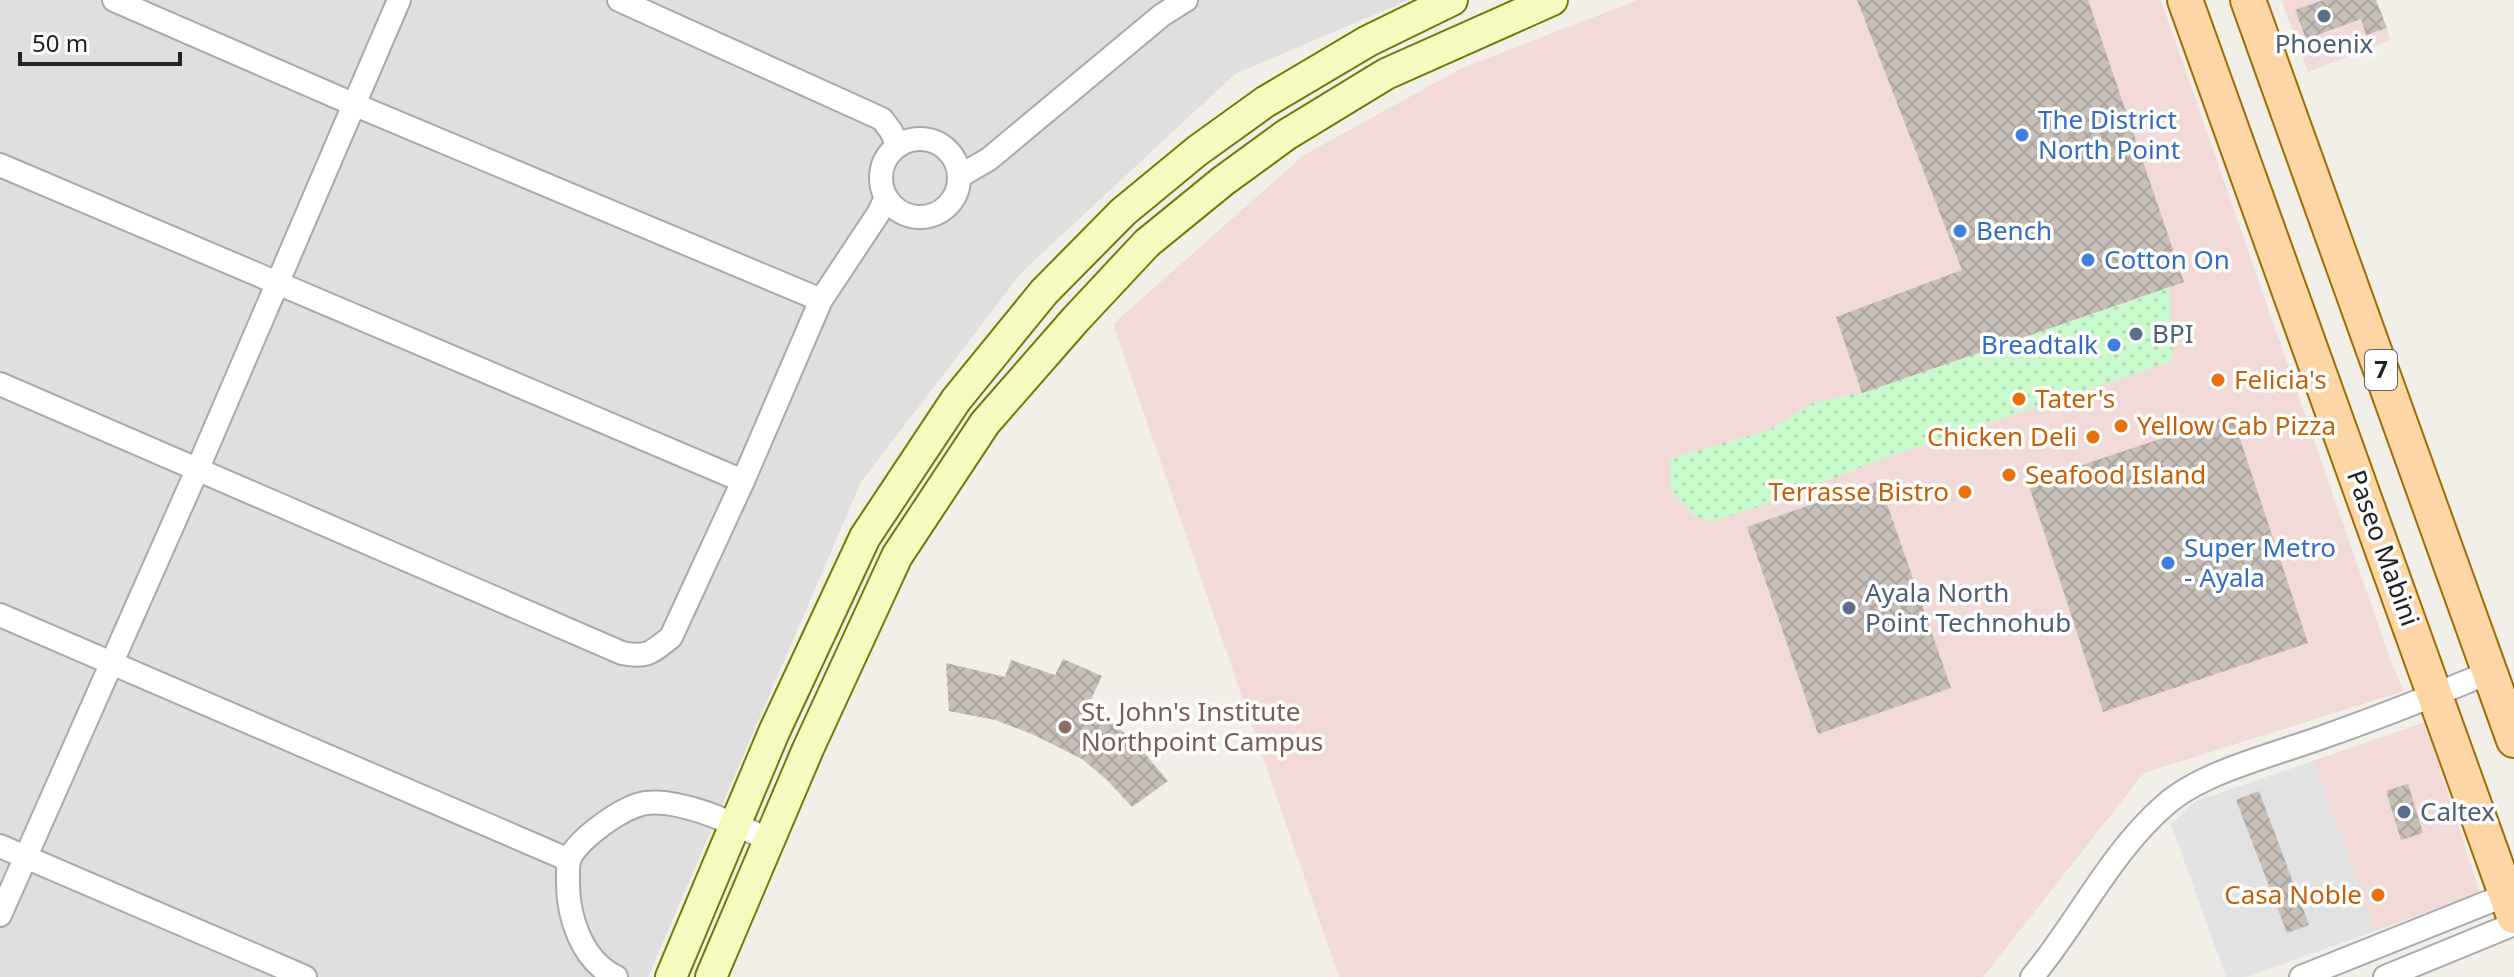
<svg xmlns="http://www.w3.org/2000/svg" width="2514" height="977" viewBox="0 0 2514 977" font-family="'Noto Sans',sans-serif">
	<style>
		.residential { fill: #e0dfdf }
		.commercial { fill: #f2dad9 }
		.park { fill: url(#park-dots) }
		.parking { fill: #e2e2e2 }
		.building { fill: url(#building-cross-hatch) }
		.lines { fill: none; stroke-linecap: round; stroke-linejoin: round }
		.street-casing { stroke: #a9a9a9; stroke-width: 26 }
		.secondary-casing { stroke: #707d05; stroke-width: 34 }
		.primary-casing { stroke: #a06b00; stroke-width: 38 }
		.street { stroke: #fff; stroke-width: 22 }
		.secondary { stroke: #f7fabf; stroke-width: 30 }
		.primary { stroke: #fcd6a4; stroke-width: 34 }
		.service-dot { fill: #5c6f8a; stroke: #fff; stroke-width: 3 }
		.shop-dot { fill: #3f7fe0; stroke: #fff; stroke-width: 3 }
		.food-dot { fill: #e8710a; stroke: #fff; stroke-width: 3 }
		.education-dot { fill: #8d6e63; stroke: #fff; stroke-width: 3 }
		.labels { text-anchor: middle; stroke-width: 7; stroke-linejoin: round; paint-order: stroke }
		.shield { fill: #fff; stroke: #646464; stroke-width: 2 }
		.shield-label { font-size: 24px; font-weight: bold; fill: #222 }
		.service-label { font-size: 26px; fill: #4e5e75; stroke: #fff; text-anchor: start }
		.shop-label { font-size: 26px; fill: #366cbe; stroke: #fff; text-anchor: start }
		.food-label { font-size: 26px; fill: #c56008; stroke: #fff; text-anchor: start }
		.street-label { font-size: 26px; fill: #222; stroke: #fff }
		.education-label { font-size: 26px; fill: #785e54; stroke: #fff; text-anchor: start }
	</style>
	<defs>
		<pattern id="park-dots" width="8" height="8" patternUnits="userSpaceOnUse" patternTransform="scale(2)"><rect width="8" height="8" fill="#c8facc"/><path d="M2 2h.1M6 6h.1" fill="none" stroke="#acd6af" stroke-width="1.8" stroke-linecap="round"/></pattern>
		<pattern id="building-cross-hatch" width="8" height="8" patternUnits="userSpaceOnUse" patternTransform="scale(2)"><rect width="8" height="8" fill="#c7bfb8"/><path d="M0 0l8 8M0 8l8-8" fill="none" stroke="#aba49e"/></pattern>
	</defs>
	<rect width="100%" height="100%" fill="#f2efe9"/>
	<polygon class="residential" points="0,0 1409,0 1235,74 1022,272 861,482 648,977 0,977"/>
	<g class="commercial">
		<polygon points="1638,0 2161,0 2389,656 2404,691 2144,773 1983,977 1339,977 1113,324 1304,155 1462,68"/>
		<polygon points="2281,0 2376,0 2391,40 2308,72"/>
		<polygon points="2425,722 2480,893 2375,931 2313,761"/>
	</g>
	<polygon class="park" points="2169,287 2173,361 1891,456 1758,507 1714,521 1697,518 1671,491 1669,459 1769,430 1813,403 1862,393"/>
	<polygon class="parking" points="2313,761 2375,931 2246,977 2226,977 2171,824 2196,801"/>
	<g class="building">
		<polygon points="1857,0 2088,0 2184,282 1862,393 1836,317 1962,270"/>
		<polygon points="2323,0 2376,0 2387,28 2366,35 2361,19 2306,39 2295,10"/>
		<polygon points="2232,415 2308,643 2103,712 2028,483"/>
		<polygon points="1879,481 1951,688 1818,734 1747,527"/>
		<polygon points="1063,659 1102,676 1087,708 1109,720 1134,741 1168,781 1132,807 1107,780 1082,759 1032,734 995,720 949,711 946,663 1005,677 1011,660 1055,675"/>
		<polygon points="2408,784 2423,833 2401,840 2386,791"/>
		<polygon points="2259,791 2309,925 2287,933 2236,800"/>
	</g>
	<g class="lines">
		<defs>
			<g id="street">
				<polyline points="114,0 353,104 821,300"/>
				<polyline points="619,0 882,119 891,131 898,146"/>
				<circle cx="920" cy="178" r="39"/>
				<polyline points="0,165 743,481"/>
				<polyline points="960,176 989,159 1162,15 1186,0"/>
				<path d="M0 384 622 653C647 658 651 653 671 637L743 481 821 300 878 214 885 200"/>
				<polyline points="0,615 569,860"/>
				<polyline points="0,846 305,977"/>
				<polyline points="0,915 198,468 399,0"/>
				<path d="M616 977C581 960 567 915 568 878 568 874 568 865 569 860 577 839 624 806 646 803 681 798 736 825 768 839"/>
				<path d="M2032 977C2078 922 2110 853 2165 805 2202 772 2273 755 2320 738 2377 718 2433 696 2490 672"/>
				<polyline points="2301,977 2506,895"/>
				<polyline points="2385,977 2514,924"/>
			</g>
			<g id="secondary">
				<polyline points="671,977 774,732 865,537 956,400 1044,292 1123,212 1197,151 1265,102 1368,41 1452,0"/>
				<polyline points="711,977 808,749 897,556 985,423 1075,320 1147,243 1223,181 1286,135 1386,74 1552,0"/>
			</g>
			<g id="primary">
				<polyline points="2185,0 2514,916"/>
				<polyline points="2248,0 2514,740"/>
			</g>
		</defs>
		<use href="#street" class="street-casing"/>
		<use href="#secondary" class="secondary-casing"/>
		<use href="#primary" class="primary-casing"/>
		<use href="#street" class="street"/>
		<use href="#secondary" class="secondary"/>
		<use href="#primary" class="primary"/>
	</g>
	<g class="service-dot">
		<circle cx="2324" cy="16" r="8"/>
		<circle cx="2136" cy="334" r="8"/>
		<circle cx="1849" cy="608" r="8"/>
		<circle cx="2404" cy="812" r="8"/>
	</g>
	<g class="shop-dot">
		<circle cx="2022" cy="135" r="8"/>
		<circle cx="1960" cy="231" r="8"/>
		<circle cx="2088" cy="260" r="8"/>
		<circle cx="2114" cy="345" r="8"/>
		<circle cx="2168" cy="563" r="8"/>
	</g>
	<g class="food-dot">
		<circle cx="2218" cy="380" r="8"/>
		<circle cx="2019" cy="399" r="8"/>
		<circle cx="2121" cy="426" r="8"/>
		<circle cx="2093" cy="437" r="8"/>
		<circle cx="2009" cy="475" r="8"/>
		<circle cx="1965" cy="492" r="8"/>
		<circle cx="2378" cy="895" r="8"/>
	</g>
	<circle class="education-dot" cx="1065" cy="727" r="8"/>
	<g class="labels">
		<rect class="shield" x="2365" y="350" width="32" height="40" rx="6"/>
		<g class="shield-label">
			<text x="2381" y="378">7</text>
		</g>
		<g class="service-label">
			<text x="2324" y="53" text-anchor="middle">Phoenix</text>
			<text x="2152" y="343">BPI</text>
			<text x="1865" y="602">Ayala North<tspan x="1865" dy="30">Point Technohub</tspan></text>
			<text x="2420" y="821">Caltex</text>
		</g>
		<g class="shop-label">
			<text x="2038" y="129">The District<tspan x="2038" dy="30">North Point</tspan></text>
			<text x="1976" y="240">Bench</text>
			<text x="2104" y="269">Cotton On</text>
			<text x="2098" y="354" text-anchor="end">Breadtalk</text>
			<text x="2184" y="557">Super Metro<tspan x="2184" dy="30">- Ayala</tspan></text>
		</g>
		<g class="food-label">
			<text x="2234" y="389">Felicia's</text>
			<text x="2035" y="408">Tater's</text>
			<text x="2137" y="435">Yellow Cab Pizza</text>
			<text x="2077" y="446" text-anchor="end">Chicken Deli</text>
			<text x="2025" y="484">Seafood Island</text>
			<text x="1949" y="501" text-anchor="end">Terrasse Bistro</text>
			<text x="2362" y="904" text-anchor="end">Casa Noble</text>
		</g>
		<g class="street-label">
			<text transform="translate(2383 548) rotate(70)" y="9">Paseo Mabini</text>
		</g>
		<g class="education-label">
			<text x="1081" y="721">St. John's Institute<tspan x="1081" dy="30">Northpoint Campus</tspan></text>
		</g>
	</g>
	<path d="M20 52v12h160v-12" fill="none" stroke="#222222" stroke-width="4"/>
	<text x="32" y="52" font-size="24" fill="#222222" stroke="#ffffff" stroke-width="6" paint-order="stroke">50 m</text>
</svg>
